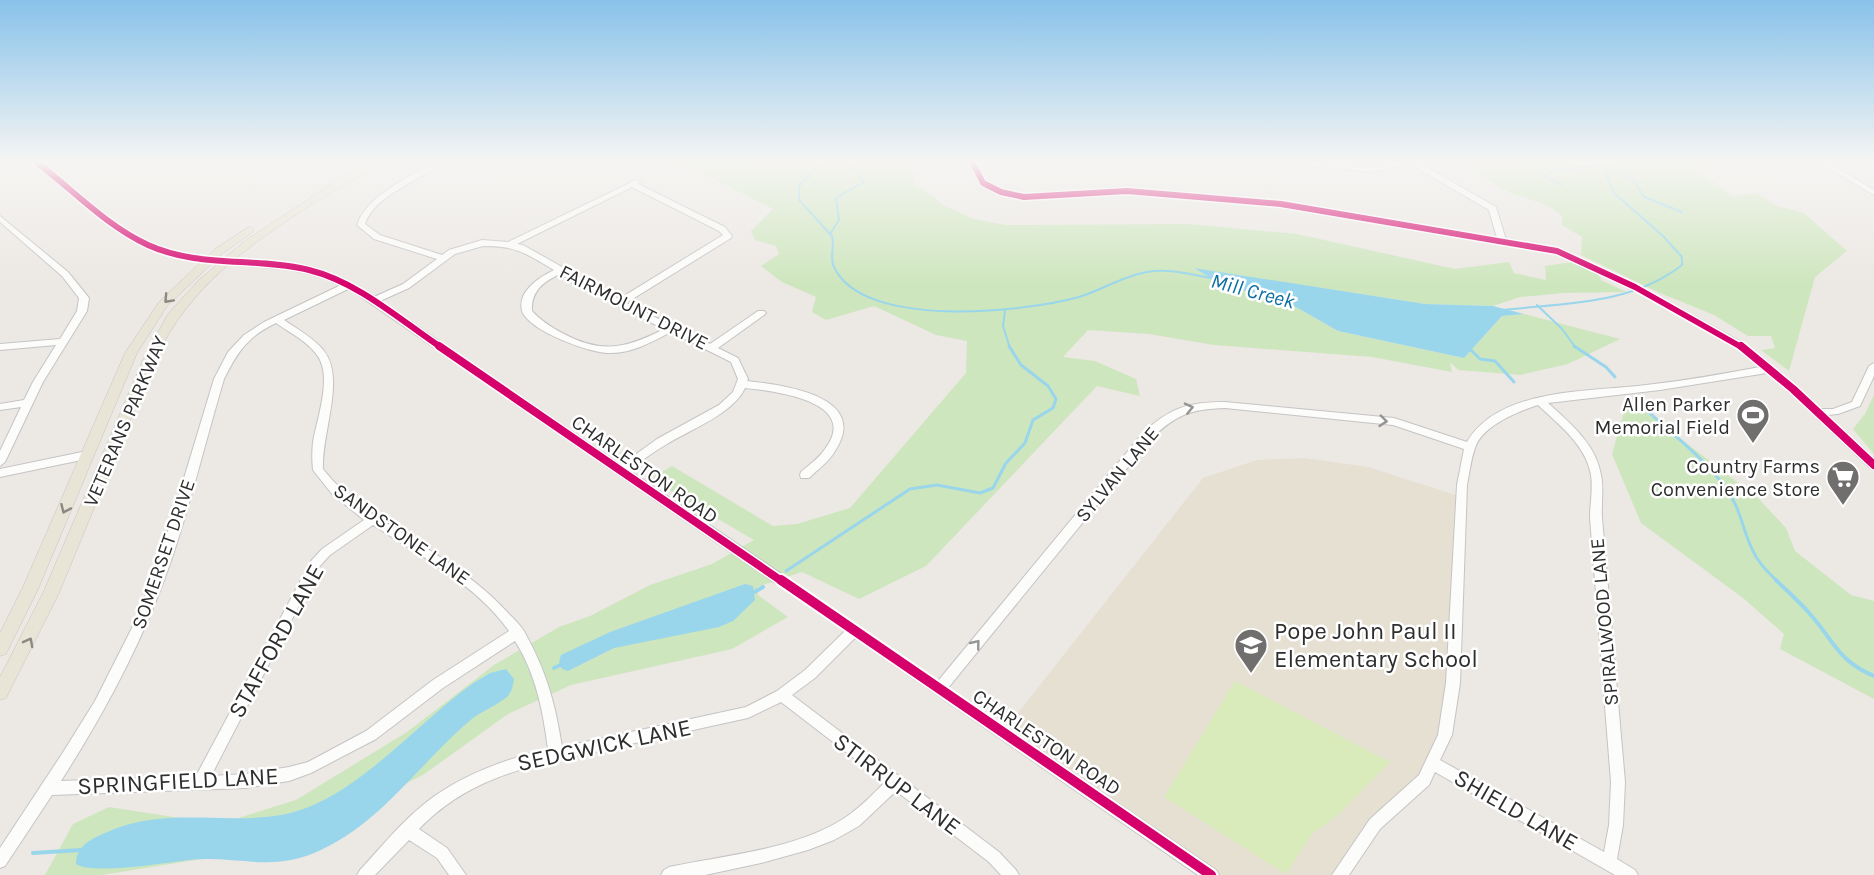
<svg xmlns="http://www.w3.org/2000/svg" width="1874" height="875" viewBox="0 0 1874 875" font-family="Karla,sans-serif">
	<style>
		.education { fill: #e6e0d3 }
		.green { fill: #cee6be }
		.pitch { fill: #d9eabb }
		.water { fill: #99d6ec }
		.lines { fill: none; stroke-linecap: round; stroke-linejoin: round }
		.stream-far2 { stroke: #99d6ec; stroke-width: 2 }
		.stream-far1 { stroke: #99d6ec; stroke-width: 3 }
		.stream { stroke: #99d6ec; stroke-width: 4 }
		.minor-casing { stroke: #c5c4c5; stroke-width: 2 }
		.major-casing { stroke: #c6c5c4; stroke-width: 1 }
		.minor { fill: #fcfcfb; fill-rule: evenodd }
		.major { fill: #e8e4d6; fill-rule: evenodd }
		.cycleway-far2-casing { stroke: #fff; stroke-width: 9 }
		.cycleway-far1-casing { stroke: #fff; stroke-width: 11 }
		.cycleway-casing { stroke: #fff; stroke-width: 14 }
		.cycleway-far2 { stroke: #d6006c; stroke-width: 6 }
		.cycleway-far1 { stroke: #d6006c; stroke-width: 8 }
		.cycleway { stroke: #d6006c; stroke-width: 10 }
		.oneway { stroke: #8b8982 }
		.oneway2 { stroke: #959594 }
		.labels { text-anchor: middle; stroke-width: 5; stroke-linejoin: round; paint-order: stroke }
		.street-label { font-size: 20px; fill: #2e2e2e; stroke: #fff }
		.poi-label { font-size: 20px; fill: #2e2e2e; stroke: #fff; text-anchor: end }
		.water-label { font-size: 21px; font-style: italic; fill: #0d6fa3; stroke: #fff }
		.near-poi-label { font-size: 24px; fill: #2e2e2e; stroke: #fff; text-anchor: start }
		.near-street-label { font-size: 24px; fill: #2e2e2e; stroke: #fff }
	</style>
	<rect width="100%" height="100%" fill="#ece8e4"/>
	<polygon class="education" points="1305,458 1368,467 1462,497 1453,683 1439,751 1340,875 1211,875 1003,732 1203,478 1257,460"/>
	<g class="green">
		<polygon points="656,161 909,161 916,184 945,206 974,219 1006,225 1190,224 1297,234 1455,269 1509,262 1514,273 1546,280 1545,266 1572,262 1598,273 1601,280 1626,292 1564,293 1520,297 1493,306 1425,304 1196,269 1226,287 1280,298 1338,331 1464,358 1502,316 1524,314 1620,339 1568,364 1520,375 1458,370 1450,362 1452,372 1372,357 1214,345 1149,334 1088,330 1063,357 1095,361 1136,379 1140,396 1097,386 926,566 859,599 802,572 757,587 758,595 788,617 732,649 571,685 508,714 423,775 276,847 102,875 45,875 73,824 109,807 219,824 296,800 407,732 494,665 559,627 590,616 650,585 712,564 754,540 650,479 672,466 773,526 797,524 850,508 966,373 967,341 936,335 874,306 826,320 812,312 816,297 782,282 761,266 779,254 776,246 755,240 751,231 773,209 706,175"/>
		<path d="M1460 161H1706L1711 164 1696 169 1732 196 1757 193 1777 206 1804 213 1847 251 1815 277 1789 371 1761 350 1775 348 1771 336H1748L1714 315 1660 293 1581 255 1582 237 1562 225V216C1543 198 1513 199 1491 182 1481 174 1472 167 1460 161Z"/>
		<polygon points="1874,395 1874,454 1853,429 1865,414"/>
		<polygon points="1628,398 1759,499 1786,528 1795,551 1851,595 1874,601 1874,699 1780,649 1784,634 1743,598 1641,523 1612,454"/>
	</g>
	<polygon class="pitch" points="1235,681 1390,762 1337,816 1312,834 1286,874 1164,797"/>
	<g class="water">
		<polygon points="1194,268 1425,304 1493,306 1524,314 1502,316 1464,358 1338,331 1280,298 1226,287"/>
		<polygon points="745,584 753,586 755,600 733,621 719,627 614,648 568,671 562,669 559,662 561,655 610,632"/>
		<path d="M506 669 514 679C513 685 512 691 508 696 498 705 484 710 473 718 422 760 385 819 323 849 273 874 239 855 189 860 165 863 92 875 76 864 76 846 91 839 105 833 164 806 220 825 281 815 352 803 414 725 472 684L490 673Z"/>
	</g>
	<g class="lines">
		<g class="stream-far2">
			<path d="M818 161 816 169 799 186V200L832 236C835 247 829 257 834 267 863 330 1025 312 1079 297 1102 290 1123 276 1147 272 1170 268 1193 275 1215 279"/>
			<polyline points="1606,161 1634,181 1644,197 1682,212"/>
			<polyline points="1561,185 1546,176 1553,170 1594,166 1596,165 1593,161"/>
			<polyline points="830,234 839,220 836,198 864,182 853,168 852,161"/>
			<polyline points="1537,305 1562,329 1576,348"/>
			<path d="M1503 310C1565 303 1631 305 1682 265V257L1663 236 1614 193 1601 161"/>
			<polyline points="1005,311 1003,326 1010,348"/>
		</g>
		<g class="stream-far1">
			<polyline points="1574,346 1606,367 1615,377"/>
			<polyline points="1470,349 1480,359 1495,361 1514,382"/>
			<path d="M1642 406C1670 432 1702 456 1725 487 1740 506 1742 528 1752 549 1758 563 1768 572 1778 582"/>
			<polyline points="786,571 910,489 937,485 980,493 993,488 1006,463 1025,443 1033,420 1053,408 1056,399 1048,386 1021,365 1009,346"/>
		</g>
		<g class="stream">
			<path d="M1776 580C1788 592 1800 602 1810 614 1835 642 1837 660 1874 676"/>
			<polyline points="751,594 763,587"/>
			<polyline points="554,668 563,664"/>
			<polyline points="33,853 81,850"/>
		</g>
		<defs>
			<g id="minor">
				<path d="M31 161H40C80 192 118 233 167 249 189 256 212 258 235 259 289 263 328 266 374 297L403 284 437 259 374 239 357 225C366 196 410 177 435 161H444C421 181 375 194 365 224L380 235 442 255 449 250 482 240 508 242 636 180 640 182 638 184 725 227 732 236 731 238 626 303 710 344 758 311H764L766 313 764 315 718 348 738 358 748 379 747 381C783 385 871 396 835 451 829 462 818 469 809 478H801L800 475 801 472C809 465 819 458 825 449 861 401 774 391 745 388 734 413 690 430 667 444 653 452 641 461 629 470L938 681 1142 434C1169 408 1188 402 1225 402L1394 418 1467 442C1499 387 1592 392 1646 385 1684 381 1722 374 1760 367L1735 346 1632 289 1555 253 1281 206 1127 193 1024 199 998 194 980 185 968 161H976L986 182 1003 190 1024 195 1127 189 1281 202 1497 238 1489 210 1410 164 1370 172 1286 163 1282 161H1307L1370 168 1401 161H1416L1496 207 1506 240 1560 249 1638 285 1741 342 1773 367 1820 409H1833L1852 402 1869 366 1874 363V376L1860 406 1838 414 1827 415 1874 459V469L1870 468 1789 391 1767 373 1660 390 1548 403C1570 423 1596 444 1601 475 1604 489 1601 504 1602 518L1625 782 1623 825 1617 859 1635 870 1638 875H1615L1435 772 1429 785 1380 829 1349 875H1332L1370 819 1419 775 1438 735 1446 683 1457 485 1464 449 1393 425 1225 408C1190 409 1175 415 1150 440L948 688 1216 870 1219 875H1198L855 638 815 678 792 695 999 852 1016 870 1019 875H1001L989 862 896 791 859 826 834 840 808 850 761 863 705 875H661L664 870 669 867C725 855 794 850 843 819 859 809 872 795 885 782L781 702 748 718C702 728 656 738 609 749 538 764 472 774 419 829L447 848 466 875H449L437 858 409 840 375 875H357L360 870C384 844 407 815 436 795 470 772 509 758 548 749 543 711 536 674 515 641L443 688 376 739 311 773 289 781 245 788 52 795 5 866 0 868V848L62 754 95 701 137 618 162 551 214 379 228 352 244 335 264 322 341 285C300 265 256 268 211 263 145 255 116 232 66 190 55 181 42 172 31 161ZM632 187 719 231 723 235 619 299 523 245 517 244ZM483 246C517 246 525 253 554 270 540 277 517 291 522 311 529 331 591 354 611 353 632 353 652 342 671 332L731 362 738 379 733 392 719 405 657 439 621 465 380 301 409 288 455 254ZM560 274 606 300 664 329C625 349 601 354 562 333 551 327 540 320 532 311 531 291 543 282 560 274ZM348 289 351 290 845 631 805 670 777 691 746 707 562 747C555 701 546 671 524 631 521 626 514 619 509 614 481 583 447 561 412 539 380 519 347 500 323 469 321 434 346 379 324 351 314 338 297 329 284 320ZM276 323C290 333 307 341 317 355 333 376 317 418 313 442 312 451 312 460 313 470L332 494 364 520 322 549 311 561 196 776 61 781C94 729 124 676 148 620 182 543 200 459 224 379 238 351 247 337 276 323ZM1538 405C1559 425 1586 445 1591 475 1593 489 1590 504 1590 518L1611 782 1609 825 1604 852 1440 760 1452 735 1460 683 1467 485C1470 471 1471 456 1477 443 1487 424 1519 411 1538 405ZM373 525C420 556 476 584 509 631L433 680 366 731 308 762 289 767 245 774 211 776 319 567 330 555Z"/>
				<polygon points="1817,161 1826,161 1874,190 1874,195"/>
				<polygon points="0,216 68,272 89,298 87,311 43,382 5,462 0,466 0,451 21,407 0,410 0,404 24,400 33,382 56,345 0,350 0,344 60,339 77,311 79,298 62,276 0,222"/>
				<polygon points="87,451 91,452 92,455 91,458 0,477 0,469"/>
			</g>
			<g id="major">
				<path d="M367 161H379C363 177 337 189 317 201 251 244 188 286 155 360L59 593 6 698 0 700V677L43 593 143 360 168 314 199 280 245 241Z"/>
				<polygon points="249,227 253,228 253,232 223,253 167,306 137,353 39,587 6,654 0,656 0,633 23,587 125,353 159,302 215,249"/>
			</g>
		</defs>
		<use href="#minor" class="minor-casing"/>
		<use href="#major" class="major-casing"/>
		<use href="#minor" class="minor"/>
		<use href="#major" class="major"/>
		<defs>
			<g id="cycleway-far2">
				<path d="M35 161C72 189 105 225 148 245 198 268 256 257 309 270 358 282 400 320 442 348"/>
				<polyline points="972,161 983,183 1001,192 1024,197 1127,191 1281,204 1557,251 1635,287 1743,348"/>
			</g>
			<g id="cycleway-far1">
				<polyline points="439,346 783,582"/>
				<polyline points="1741,346 1793,389 1874,465"/>
			</g>
			<polyline id="cycleway" points="781,580 1211,875"/>
		</defs>
		<use href="#cycleway-far2" class="cycleway-far2-casing"/>
		<use href="#cycleway-far1" class="cycleway-far1-casing"/>
		<use href="#cycleway" class="cycleway-casing"/>
		<use href="#cycleway-far2" class="cycleway-far2"/>
		<use href="#cycleway-far1" class="cycleway-far1"/>
		<use href="#cycleway" class="cycleway"/>
	</g>
	<defs><path id="oneway-chevron" d="M-2-3.5L2.5 0L-2 3.5" fill="none" stroke-width="1.6" stroke-linecap="round" stroke-linejoin="round" transform="scale(1.5)"/></defs>
	<g class="oneway">
		<use href="#oneway-chevron" transform="translate(168 299) rotate(133)"/>
		<use href="#oneway-chevron" transform="translate(65 509) rotate(114)"/>
		<use href="#oneway-chevron" transform="translate(29 642) rotate(-62)"/>
	</g>
	<g class="oneway2">
		<use href="#oneway-chevron" transform="translate(1189 408) rotate(-13)"/>
		<use href="#oneway-chevron" transform="translate(1383 421) rotate(6)"/>
		<use href="#oneway-chevron" transform="translate(976 644) rotate(-51)"/>
	</g>
	<linearGradient id="sky" x2="0" y2="1"><stop stop-color="#88c2ea"/><stop offset="0.57" stop-color="#f6f5f3"/><stop offset="1" stop-color="#f6f5f3" stop-opacity="0"/></linearGradient>
	<rect width="1874" height="284" fill="url(#sky)"/>
	<defs>
		<symbol id="stadium-pin" viewBox="-11 -11 22 30"><path d="M0 17L-7.5 6A9.5 9.5 0 1 1 7.5 6Z" fill="#706f6e" stroke="#fff"/><path d="M0-5a6.5 5 0 1 0 0 10a6.5 5 0 1 0 0-10ZM-3.5-1.8h7v3.6h-7Z" fill="#fff"/></symbol>
		<symbol id="supermarket-pin" viewBox="-11 -11 22 30"><path d="M0 17L-7.5 6A9.5 9.5 0 1 1 7.5 6Z" fill="#706f6e" stroke="#fff"/><path d="M-6-5.5h2.5l.6 2H6L4.5 2H-2.5L-4.4-4H-6ZM-1.5 3.2a1.3 1.3 0 1 0 .1 0ZM3 3.2a1.3 1.3 0 1 0 .1 0Z" fill="#fff"/></symbol>
		<symbol id="school-pin" viewBox="-11 -11 22 30"><path d="M0 17L-7.5 6A9.5 9.5 0 1 1 7.5 6Z" fill="#706f6e" stroke="#fff"/><path d="M0-5L7-2L0 1L-7-2ZM-4 1L0 2.5L4 1V4Q0 6-4 4Z" fill="#fff"/></symbol>
	</defs>
	<g fill-rule="evenodd">
		<use href="#stadium-pin" x="1734" y="396" width="38" height="52"/>
		<use href="#supermarket-pin" x="1824" y="458" width="38" height="52"/>
		<use href="#school-pin" x="1232" y="626" width="38" height="52"/>
	</g>
	<g class="labels">
		<g class="street-label">
			<text transform="translate(634 307) rotate(27)" y="7">FAIRMOUNT DRIVE</text>
			<text transform="translate(125 421) rotate(-67)" y="7">VETERANS PARKWAY</text>
			<text transform="translate(645 469) rotate(35)" y="7">CHARLESTON ROAD</text>
			<text transform="translate(1117 474) rotate(-50)" y="7">SYLVAN LANE</text>
			<text transform="translate(402 534) rotate(35)" y="7">SANDSTONE LANE</text>
			<text transform="translate(163 554) rotate(-71)" y="7">SOMERSET DRIVE</text>
			<text transform="translate(1604 622) rotate(-95)" y="7">SPIRALWOOD LANE</text>
			<text transform="translate(1047 742) rotate(34)" y="7">CHARLESTON ROAD</text>
		</g>
		<g class="poi-label">
			<text x="1730" y="411">Allen Parker<tspan x="1730" dy="23">Memorial Field</tspan></text>
			<text x="1820" y="473">Country Farms<tspan x="1820" dy="23">Convenience Store</tspan></text>
		</g>
		<g class="water-label">
			<text transform="translate(1253 291) rotate(15)" y="7">Mill Creek</text>
		</g>
		<g class="near-poi-label">
			<text x="1274" y="639">Pope John Paul II<tspan x="1274" dy="28">Elementary School</tspan></text>
		</g>
		<g class="near-street-label">
			<text transform="translate(276 641) rotate(-61)" y="8">STAFFORD LANE</text>
			<text transform="translate(604 745) rotate(-12)" y="8">SEDGWICK LANE</text>
			<text transform="translate(178 781) rotate(-3)" y="8">SPRINGFIELD LANE</text>
			<text transform="translate(897 784) rotate(37)" y="8">STIRRUP LANE</text>
			<text transform="translate(1516 810) rotate(30)" y="8">SHIELD LANE</text>
		</g>
	</g>
</svg>
